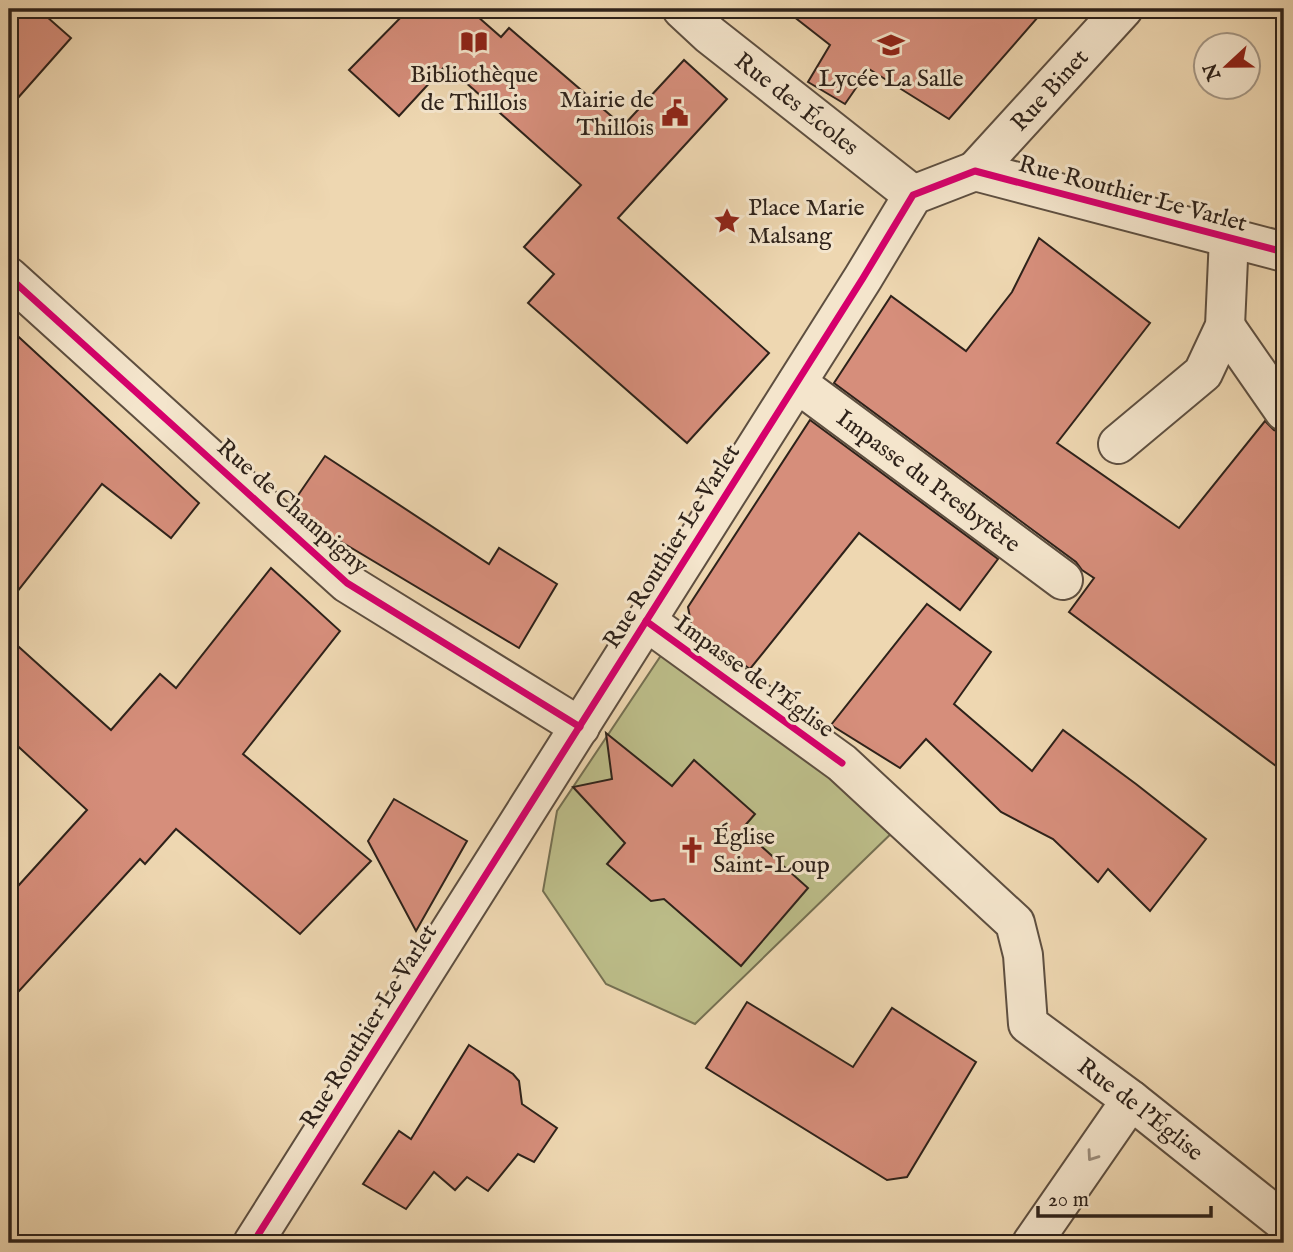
<svg xmlns="http://www.w3.org/2000/svg" width="1293" height="1252" viewBox="0 0 1293 1252" font-family="'IM FELL English',serif">
	<style>
		.green { fill: #bcbd89; stroke: #757052; stroke-width: 2 }
		.building { fill: #d68e7b; stroke: #2e221a; stroke-width: 2 }
		.lines { fill: none; stroke-linecap: round; stroke-linejoin: round }
		.minor-casing { stroke: #5e4f40; stroke-width: 42 }
		.minor { stroke: #f4e5cc; stroke-width: 38 }
		.cycleway-casing { stroke: #f4e5cc; stroke-width: 11 }
		.cycleway { stroke: #d6006c; stroke-width: 7 }
		.oneway { stroke: #9b8d7c }
		.labels { text-anchor: middle; stroke-width: 6; stroke-linejoin: round; paint-order: stroke }
		.poi-label { font-size: 24px; fill: #2e221a; stroke: #f4e5cc }
		.street-label { font-size: 24px; fill: #2e221a; stroke: #f4e5cc }
	</style>
	<rect width="100%" height="100%" fill="#eed7b1"/>
	<filter id="stains"><feTurbulence type="fractalNoise" baseFrequency=".00286" numOctaves="4"/><feColorMatrix values="0 0 0 0 .2 0 0 0 0 .09 0 0 0 0 .02 0 0 0 .5 -.17"/></filter>
	<radialGradient id="worn" r=".72"><stop offset=".6" stop-color="#630" stop-opacity="0"/><stop offset="1" stop-color="#630" stop-opacity=".3"/></radialGradient>
	<polygon class="green" points="666,648 900,825 695,1024 606,984 543,891 557,811"/>
	<g class="building">
		<polygon points="9,9 38,9 71,38 9,108"/>
		<polygon points="409,9 469,9 501,37 509,28 623,126 684,60 727,99 618,218 769,353 687,443 528,303 554,274 524,247 581,185 446,65 399,116 349,70"/>
		<polygon points="784,9 1045,9 949,119 869,69 845,104 808,82 830,45"/>
		<polygon points="1039,238 1150,323 1057,443 1179,528 1265,421 1274,430 1284,433 1284,772 1069,612 1094,578 1082,570 1076,562 834,383 891,296 966,351 1012,292"/>
		<polygon points="9,328 199,503 171,538 102,484 9,602"/>
		<polygon points="810,420 998,559 960,610 859,533 750,669 692,628 688,607"/>
		<polygon points="325,456 489,564 499,548 557,584 519,648 318,528 292,504"/>
		<polygon points="271,568 340,631 243,754 371,861 300,934 176,829 145,864 140,859 9,1002 9,896 87,810 9,738 9,638 111,730 160,674 176,688"/>
		<polygon points="927,604 991,652 954,704 1032,771 1063,730 1136,784 1206,839 1150,911 1108,869 1098,882 1053,839 1001,812 926,739 900,768 831,725"/>
		<polygon points="606,733 672,786 694,760 755,814 742,829 808,888 741,966 664,899 651,901 607,864 625,843 573,787 612,779"/>
		<polygon points="394,799 467,841 416,931 368,841"/>
		<polygon points="747,1002 853,1067 892,1008 976,1062 907,1177 887,1180 706,1068"/>
		<polygon points="469,1045 513,1074 519,1081 522,1104 557,1128 534,1162 518,1154 488,1191 467,1177 455,1190 434,1172 406,1209 363,1184 399,1131 411,1139"/>
	</g>
	<g class="lines">
		<defs>
			<g id="minor">
				<path id="s1" d="M682 9 710 35 913 195"/>
				<path id="s2" d="M975 171 1123 9"/>
				<polyline points="9,277 347,583 580,727"/>
				<polyline points="1225,326 1284,411"/>
				<path id="s3" d="M797 383 1063 580"/>
				<polyline points="1118,444 1203,373 1225,326 1229,237"/>
				<path id="s4" d="M646 621 842 763 1015 923 1023 955 1028 1024 1131 1100 1284 1222"/>
				<polyline points="253,1243 863,278 913,195 975,171 1284,252"/>
				<polyline points="1032,1243 1131,1100"/>
			</g>
		</defs>
		<use href="#minor" class="minor-casing"/>
		<use href="#minor" class="minor"/>
		<defs>
			<g id="cycleway">
				<polyline points="9,277 347,583 580,727"/>
				<polyline points="646,621 842,763"/>
				<polyline points="253,1243 863,278 913,195 975,171 1284,252"/>
			</g>
		</defs>
		<use href="#cycleway" class="cycleway-casing"/>
		<use href="#cycleway" class="cycleway"/>
	</g>
	<defs><path id="oneway-chevron" d="M-2-3.5L2.5 0L-2 3.5" fill="none" stroke-width="1.6" stroke-linecap="round" stroke-linejoin="round" transform="scale(1.75)"/></defs>
	<use class="oneway" href="#oneway-chevron" transform="translate(1092 1156) rotate(125)"/>
	<defs>
		<symbol id="library-bare" viewBox="-9 -9 18 18"><path d="M-6-4Q-3-5.5-.7-3.5V5Q-3 3-6 4ZM6-4Q3-5.5 .7-3.5V5Q3 3 6 4Z" fill="#8f2418" stroke="#f4e5cc" stroke-width="2.5" paint-order="stroke"/></symbol>
		<symbol id="school-bare" viewBox="-9 -9 18 18"><path d="M0-5L7-2L0 1L-7-2ZM-4 1L0 2.5L4 1V4Q0 6-4 4Z" fill="#8f2418" stroke="#f4e5cc" stroke-width="2.5" paint-order="stroke"/></symbol>
		<symbol id="civic-bare" viewBox="-9 -9 18 18"><path d="M-.6-6.5H3V-4.5H.6V-3L4-1V1h2V6H-6V1h2V-1L-.6-3ZM-1.2 2.5V6h2.4V2.5Z" fill="#8f2418" stroke="#f4e5cc" stroke-width="2.5" paint-order="stroke"/></symbol>
		<symbol id="sight-bare" viewBox="-9 -9 18 18"><path d="M0-6L1.8-2.2L6-1.7L2.9 1.2L3.7 5.4L0 3.3L-3.7 5.4L-2.9 1.2L-6-1.7L-1.8-2.2Z" fill="#8f2418" stroke="#f4e5cc" stroke-width="2.5" paint-order="stroke"/></symbol>
		<symbol id="church-bare" viewBox="-9 -9 18 18"><path d="M-1.2-6h2.4v3.5h3.3v2.4h-3.3V6h-2.4V-.1h-3.3v-2.4h3.3Z" fill="#8f2418" stroke="#f4e5cc" stroke-width="2.5" paint-order="stroke"/></symbol>
	</defs>
	<g fill-rule="evenodd">
		<use href="#library-bare" x="455" y="23" width="38" height="38"/>
		<use href="#school-bare" x="872" y="26" width="38" height="38"/>
		<use href="#civic-bare" x="656" y="94" width="38" height="38"/>
		<use href="#sight-bare" x="708" y="202" width="38" height="38"/>
		<use href="#church-bare" x="673" y="831" width="38" height="38"/>
	</g>
	<g class="labels">
		<g class="poi-label">
			<text x="474" y="82">Bibliothèque<tspan x="474" dy="28">de Thillois</tspan></text>
			<text x="891" y="86">Lycée La Salle</text>
			<text x="654" y="107" text-anchor="end">Mairie de<tspan x="654" dy="28">Thillois</tspan></text>
			<text x="748" y="215" text-anchor="start">Place Marie<tspan x="748" dy="28">Malsang</tspan></text>
			<text x="713" y="844" text-anchor="start">Église<tspan x="713" dy="28">Saint-Loup</tspan></text>
		</g>
		<g class="street-label">
			<text dy="8" stroke="none"><textPath href="#s2" startOffset="110">Rue Binet</textPath></text>
			<text dy="8" stroke="none"><textPath href="#s1" startOffset="149">Rue des Écoles</textPath></text>
			<text transform="translate(1133 193) rotate(15)" y="8">Rue Routhier Le Varlet</text>
			<text dy="8" stroke="none"><textPath href="#s3" startOffset="164">Impasse du Presbytère</textPath></text>
			<text transform="translate(293 506) rotate(41)" y="8">Rue de Champigny</text>
			<text transform="translate(671 546) rotate(-58)" y="8">Rue Routhier Le Varlet</text>
			<text transform="translate(755 676) rotate(36)" y="8">Impasse de l'Église</text>
			<text transform="translate(368 1026) rotate(-58)" y="8">Rue Routhier Le Varlet</text>
			<text dy="8" stroke="none"><textPath href="#s4" startOffset="721">Rue de l'Église</textPath></text>
		</g>
	</g>
	<rect width="1293" height="1252" fill="none" stroke="#eed7b1" stroke-width="35"/>
	<rect x="10" y="10" width="1272" height="1231" fill="none" stroke="#2e221a" stroke-width="3.5"/>
	<rect x="18" y="18" width="1258" height="1217" fill="none" stroke="#2e221a" stroke-width="2"/>
	<g transform="translate(1227 66) rotate(248)"><circle r="33" fill="#f4e5cc" stroke="#a59785" stroke-width="2"/>
	<path d="M0-5L12 26L0 18L-12 26Z" fill="#8f2418"/>
	<text y="-10" font-size="19" font-weight="bold" text-anchor="middle" fill="#2e221a">N</text>
	</g>
	<path d="M1038 1206v10h173v-10" fill="none" stroke="#2e221a" stroke-width="3.5"/>
	<text x="1048" y="1206" font-size="21" fill="#2e221a" stroke="#f4e5cc" stroke-width="5" paint-order="stroke">20 m</text>
	<rect width="100%" height="100%" filter="url(#stains)"/>
	<rect width="100%" height="100%" fill="url(#worn)"/>
</svg>
